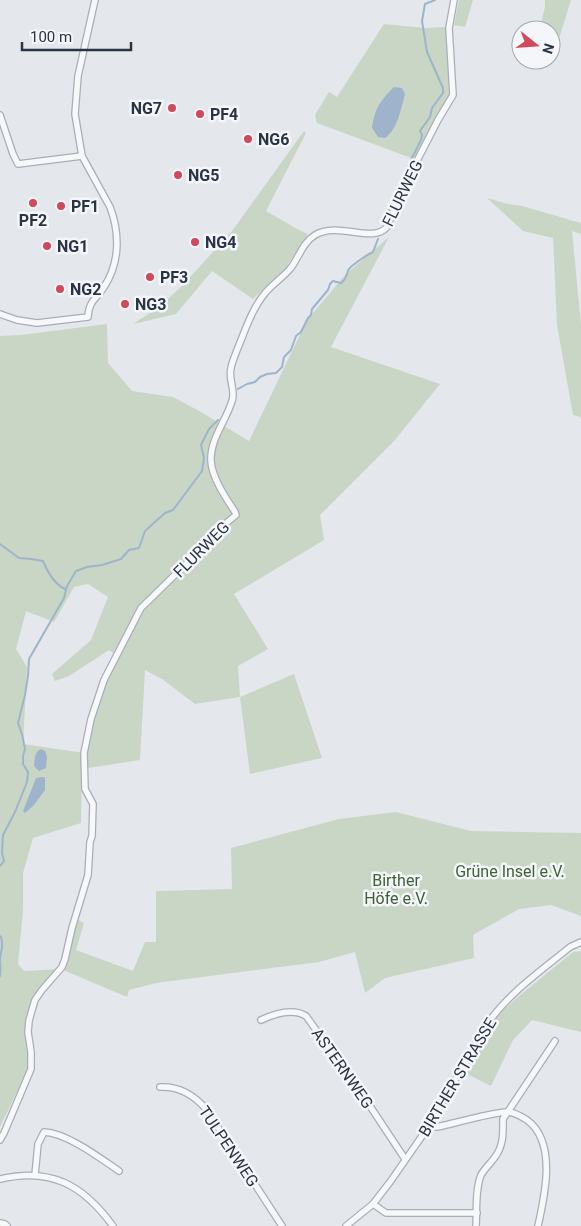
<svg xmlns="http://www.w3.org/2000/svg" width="581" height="1226" viewBox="0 0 581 1226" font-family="Roboto,sans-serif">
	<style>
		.green { fill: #c9d6c5; fill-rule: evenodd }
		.water { fill: #9fb4cc }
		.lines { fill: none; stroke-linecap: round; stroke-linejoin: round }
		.stream { stroke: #9fb4cc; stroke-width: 2 }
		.minor-casing { stroke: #a9aeb7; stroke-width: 8 }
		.minor { stroke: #f7f8fa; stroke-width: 5.5 }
		.poi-dot { fill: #d1495b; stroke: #f4f6f9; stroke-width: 2 }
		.labels { text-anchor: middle; stroke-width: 5; stroke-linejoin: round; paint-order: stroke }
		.poi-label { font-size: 16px; font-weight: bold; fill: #2b3445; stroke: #f4f6f9; text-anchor: start }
		.street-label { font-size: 16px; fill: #2b3445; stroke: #f4f6f9 }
		.park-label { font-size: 16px; fill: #3f6138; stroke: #f4f6f9 }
	</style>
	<rect width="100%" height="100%" fill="#e4e7ec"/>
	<g class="green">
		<polygon points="459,0 473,0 465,27 454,25"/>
		<polygon points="545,0 571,0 553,58 551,57 551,30 540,27 545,7"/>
		<polygon points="384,24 425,28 446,27 449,95 414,159 317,123 315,115 329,92 337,97"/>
		<polygon points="304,131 306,133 266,211 299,230 308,234 287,266 253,299 212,271 176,314 133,324 159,307 182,286 232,231"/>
		<polygon points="487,198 508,204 522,206 581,223 581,234 572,231 581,324 581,417 573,415 557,325 553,238 523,231"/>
		<path d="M389 237 331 347 440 384 395 440 320 515 324 540 234 594 268 649 238 666 240 697 294 674 322 758 250 774 240 697 195 704 162 679 145 670 140 760 82 769 81 823 33 838 23 873V910L18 964 24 971 61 969 78 920 84 923 76 950 133 971 145 942H156V891L232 889 231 848 339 819 396 812 471 831 581 833V916L551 905 519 909 473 935 474 958 385 978 365 993 355 952 319 962 156 983 129 990 127 997 61 969 36 996 27 1031 28 1066 26 1073 0 1127V336L21 335 107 324 108 363 132 391 173 397 201 412 249 441 307 320 346 274ZM88 584 108 597 91 640 52 674 55 681 69 676 109 650 115 654 96 700 84 753 23 744 27 667 16 649 26 611 54 622 74 587Z"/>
		<polygon points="581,951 581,1032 532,1020 513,1040 491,1086 465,1073 498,1015 519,996 573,952"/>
	</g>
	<g class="water">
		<path d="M394 87 402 88 405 94C401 108 398 129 385 138L378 137 372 128C375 108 380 101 394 87Z"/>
		<path d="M41 749 45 751 47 757 46 768 39 771 34 766C35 759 34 752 41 749Z"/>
		<polygon points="43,777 45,778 45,790 34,805 25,813 23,811 36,778"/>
	</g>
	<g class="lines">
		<g class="stream">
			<polyline points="386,216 393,202 405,172 421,140 422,135 420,131 430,117 432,108 443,93 443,88 427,52 422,21 425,4 435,0"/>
			<path d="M238 389 247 384 255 382 260 377 267 374 276 373 282 367 284 357 291 350 296 336 301 332 308 318 311 315 312 309 328 290 330 284 333 281 341 283C347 279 346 274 349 269 352 265 368 254 373 252L378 239"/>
			<path d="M0 544 19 558 31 559 43 561C48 573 54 584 65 589"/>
			<polyline points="0,866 4,861 2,853 3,835 15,812 27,782 28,772 23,764 23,756 25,749 22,734 18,723 25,695 28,676 29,659 64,598 67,586 76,571 87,567 102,565 121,559 129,550 139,548 145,531 165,513 173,510 202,471 204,458 201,445 209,429 218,420"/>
			<path d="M0 936 1 937C4 946 1 950 0 958 0 965 1 970 0 976"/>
		</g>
		<defs>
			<g id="minor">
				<polyline points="0,115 13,154 18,164 82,156"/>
				<path d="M0 314 17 320 37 323 88 317C89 300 96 300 104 287 120 263 120 233 110 207L82 156 75 114 78 76 95 0"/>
				<path d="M261 1020C274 1014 293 1008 306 1016L360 1091 405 1159"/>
				<path d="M160 1087C178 1086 194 1095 206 1109L282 1226"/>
				<path d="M429 1126 437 1127C451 1124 465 1120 479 1117 488 1115 499 1112 509 1112 516 1113 522 1117 527 1120 557 1142 545 1195 538 1226"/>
				<path d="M0 1140 4 1133 31 1069V1052L28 1032 29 1021 32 1010 35 1000 42 990 62 967 65 959 72 928 88 875 90 842 92 836 93 804 85 789 84 753 91 719 104 680 141 608 188 562 219 529 236 515 235 512C226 498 212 478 211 461 210 439 226 421 232 401 236 390 228 380 231 368 232 362 235 356 237 350 245 331 252 308 266 292 273 284 283 277 290 269 299 258 302 243 315 235 338 221 373 244 387 227L402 190 438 120 453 95 449 28 454 0"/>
				<path d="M35 1175 38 1144 44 1132C67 1133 100 1158 119 1171"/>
				<path d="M0 1179C51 1167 83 1185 113 1226"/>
				<polyline points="373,1204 386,1213 477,1213"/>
				<polyline points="0,1223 5,1224 7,1226"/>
				<path d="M346 1226 373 1204 390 1182 429 1126 486 1026C507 994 541 971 570 947L581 942"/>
				<path d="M476 1226C477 1210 475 1190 481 1175 485 1168 491 1163 495 1157 504 1145 503 1132 503 1119L555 1041"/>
			</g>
		</defs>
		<use href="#minor" class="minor-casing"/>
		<use href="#minor" class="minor"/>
	</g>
	<g class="poi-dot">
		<circle cx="172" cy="108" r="5"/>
		<circle cx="200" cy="114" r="5"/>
		<circle cx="248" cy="139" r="5"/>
		<circle cx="178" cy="175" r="5"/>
		<circle cx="33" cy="203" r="5"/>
		<circle cx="61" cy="206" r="5"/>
		<circle cx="195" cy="242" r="5"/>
		<circle cx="47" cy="246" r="5"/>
		<circle cx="150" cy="277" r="5"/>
		<circle cx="60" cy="289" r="5"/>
		<circle cx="125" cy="304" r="5"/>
	</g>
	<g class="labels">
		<g class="poi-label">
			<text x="162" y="114" text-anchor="end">NG7</text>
			<text x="210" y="120">PF4</text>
			<text x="258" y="145">NG6</text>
			<text x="188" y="181">NG5</text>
			<text x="71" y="212">PF1</text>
			<text x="33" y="226" text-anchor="middle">PF2</text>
			<text x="205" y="248">NG4</text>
			<text x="57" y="252">NG1</text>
			<text x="160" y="283">PF3</text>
			<text x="70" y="295">NG2</text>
			<text x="135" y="310">NG3</text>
		</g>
		<g class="street-label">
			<text transform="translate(402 193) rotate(-64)" y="6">FLURWEG</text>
			<text transform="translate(201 549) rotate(-45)" y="6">FLURWEG</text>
			<text transform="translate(343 1068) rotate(55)" y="6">ASTERNWEG</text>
			<text transform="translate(457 1077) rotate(-59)" y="6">BIRTHER STRASSE</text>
			<text transform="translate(229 1146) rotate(56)" y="6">TULPENWEG</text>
		</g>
		<g class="park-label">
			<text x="510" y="877">Grüne Insel e.V.</text>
			<text x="396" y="886">Birther<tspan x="396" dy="18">Höfe e.V.</tspan></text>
		</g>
	</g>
	<g transform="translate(536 45) rotate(107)"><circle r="24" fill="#f4f6f9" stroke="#a4a8b1"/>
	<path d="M0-4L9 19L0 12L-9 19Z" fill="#d1495b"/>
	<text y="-8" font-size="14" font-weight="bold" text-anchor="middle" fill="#2b3445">N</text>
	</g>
	<path d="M22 42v8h109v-8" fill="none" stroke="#2b3445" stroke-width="2.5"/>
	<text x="30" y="42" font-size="15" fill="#2b3445" stroke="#f4f6f9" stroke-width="4" paint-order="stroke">100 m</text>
</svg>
